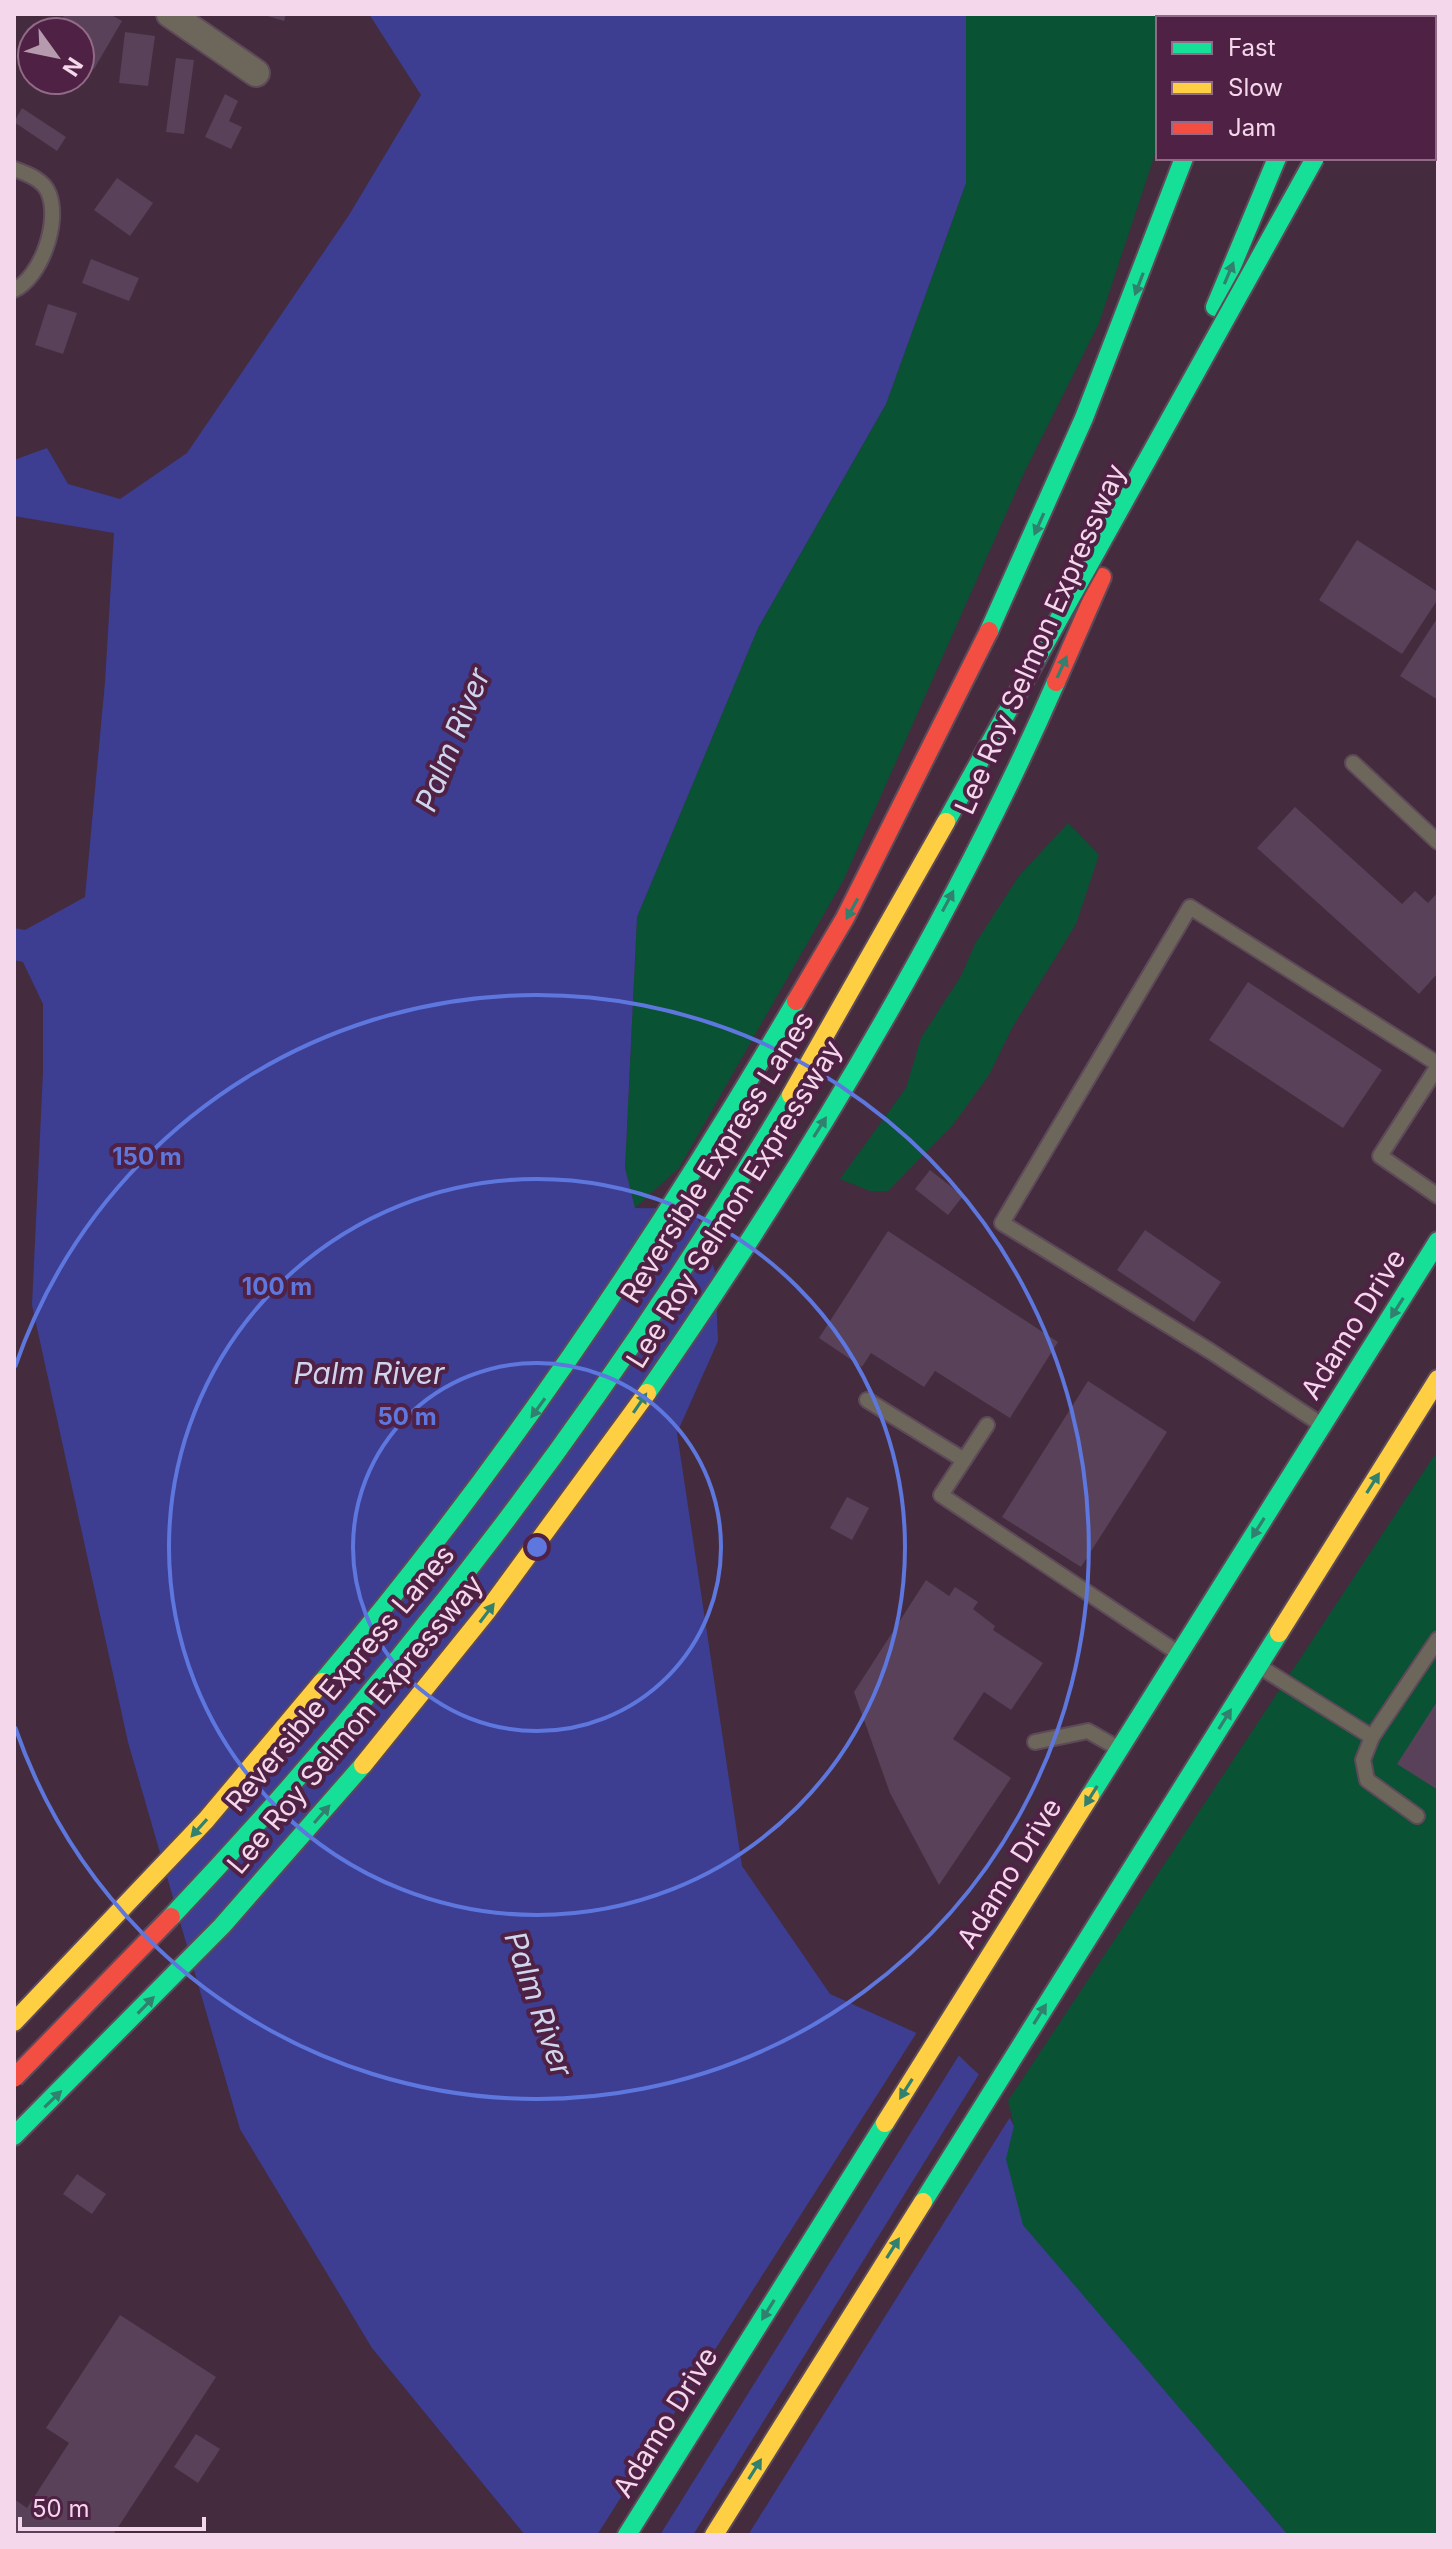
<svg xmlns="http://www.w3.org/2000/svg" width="1452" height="2549" viewBox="0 0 1452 2549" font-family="Inter,sans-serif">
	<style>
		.green { fill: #095234 }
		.water { fill: #3d3d92 }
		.pier { fill: #442c3e }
		.building { fill: #584159 }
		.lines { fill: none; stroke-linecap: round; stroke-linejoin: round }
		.lane-casing { stroke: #5e4959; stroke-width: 18 }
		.street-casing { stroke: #5e4959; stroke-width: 30 }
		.fast-casing { stroke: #5e4959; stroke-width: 22 }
		.slow-casing { stroke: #5e4959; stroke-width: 22 }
		.jam-casing { stroke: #5e4959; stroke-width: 22 }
		.lane { stroke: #6c665b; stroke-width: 14 }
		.street { stroke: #6c665b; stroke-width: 26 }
		.fast { stroke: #16e098; stroke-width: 18 }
		.slow { stroke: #ffcf43; stroke-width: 18 }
		.jam { stroke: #f24e42; stroke-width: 18 }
		.fast-bridge-casing { stroke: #5e4959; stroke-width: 22; stroke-linecap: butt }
		.slow-bridge-casing { stroke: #5e4959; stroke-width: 22; stroke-linecap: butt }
		.jam-bridge-casing { stroke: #5e4959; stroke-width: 22; stroke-linecap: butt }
		.fast-bridge { stroke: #16e098; stroke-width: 18 }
		.slow-bridge { stroke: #ffcf43; stroke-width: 18 }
		.jam-bridge { stroke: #f24e42; stroke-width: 18 }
		.oneway { fill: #32806e }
		.ring { fill: none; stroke: #5e77de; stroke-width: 4 }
		.labels { text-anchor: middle; stroke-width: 8; stroke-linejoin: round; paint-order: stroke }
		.street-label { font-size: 28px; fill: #f4d7eb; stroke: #4f2144 }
		.water-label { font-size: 30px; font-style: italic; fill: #d0d5ee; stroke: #4f2144 }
		.centre { fill: #5e77de; stroke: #4f2144; stroke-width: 4 }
		.ring-label { font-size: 24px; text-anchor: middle; font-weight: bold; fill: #5e77de; stroke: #4f2144; stroke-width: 8; stroke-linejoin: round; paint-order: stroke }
	</style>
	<rect width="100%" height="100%" fill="#442c3e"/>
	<g class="green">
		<polygon points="966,14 1206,14 1205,18 1158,18 1158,145 1099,323 1025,471 844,879 679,1168 635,1208 625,1168 637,917 758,628 886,404 966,183"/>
		<polygon points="1068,823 1099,855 1076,924 1012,1028 989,1075 952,1126 888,1191 870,1191 840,1179 906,1088 921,1038 961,976 975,944 1019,876"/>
		<polygon points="1438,1450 1438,2535 1288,2535 1022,2225 1005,2159 1014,2126 1008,2101"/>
	</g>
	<polygon class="water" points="369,14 966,14 966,183 886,404 758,628 637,917 625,1168 635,1208 695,1209 715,1272 718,1341 677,1433 742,1866 830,1994 952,2049 995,2090 1014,2126 1006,2159 1023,2225 1288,2535 525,2535 372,2348 240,2129 128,1742 32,1305 43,1072 43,1004 23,962 14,960 14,928 25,930 85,897 105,682 114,533 14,516 14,460 47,448 68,484 120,499 187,453 349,215 421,95"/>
	<g class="pier">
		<polygon points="919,2029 961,2052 660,2535 597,2535"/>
		<polygon points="981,2071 998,2088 1012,2114 748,2535 693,2535"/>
	</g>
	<g class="building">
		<polygon points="65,14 110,14 122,21 94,69 80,60 80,32 54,32"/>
		<polygon points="261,14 286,14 284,21"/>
		<polygon points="125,32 155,36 148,86 119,83"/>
		<polygon points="176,58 194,60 184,134 166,132"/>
		<polygon points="225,94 238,101 229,121 242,127 231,149 205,137"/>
		<polygon points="22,108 66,137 57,151 14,122"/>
		<polygon points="117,178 153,203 130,236 94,210"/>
		<polygon points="91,259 139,278 129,301 82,283"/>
		<polygon points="48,304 77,313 63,354 35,345"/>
		<polygon points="1357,540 1438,592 1438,599 1402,654 1319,600"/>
		<polygon points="1438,617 1438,700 1400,676"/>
		<polygon points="1295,807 1402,904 1415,891 1428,903 1438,892 1438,973 1419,994 1257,848"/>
		<polygon points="1248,982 1382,1070 1343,1128 1209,1040"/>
		<polygon points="930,1170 963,1196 948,1215 915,1189"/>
		<polygon points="1145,1230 1221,1282 1194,1322 1117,1270"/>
		<polygon points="888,1231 1058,1342 1010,1418 935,1371 924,1387 871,1353 862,1367 819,1338"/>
		<polygon points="1088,1381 1167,1432 1081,1567 1002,1517"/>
		<polygon points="847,1497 869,1508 852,1540 830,1528"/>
		<polygon points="926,1580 949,1596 955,1587 978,1602 973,1609 995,1626 993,1630 1043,1663 1011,1710 984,1692 953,1739 1011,1778 939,1885 890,1793 854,1692"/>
		<polygon points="1438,1700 1438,1790 1397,1764"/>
		<polygon points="77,2174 106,2194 92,2214 63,2194"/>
		<polygon points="120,2315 216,2377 113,2535 14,2535 14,2499 27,2508 69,2443 46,2428"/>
		<polygon points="196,2434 220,2449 198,2483 174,2467"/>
	</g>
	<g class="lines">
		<defs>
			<g id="lane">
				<path d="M14 169C28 174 44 180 49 194 60 223 41 277 14 290"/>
				<polyline points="1353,763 1438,842"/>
				<polyline points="1438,1066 1380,1156 1438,1196"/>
				<polyline points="867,1400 964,1460"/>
				<polyline points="1319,1423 1210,1351 1002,1223 1190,907 1438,1064"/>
				<polyline points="987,1425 941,1495 1175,1651"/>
				<polyline points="1262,1668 1372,1737 1438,1639"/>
				<polyline points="1372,1737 1363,1760 1367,1780 1417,1816"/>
				<polyline points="1035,1742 1088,1731 1116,1747"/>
			</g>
			<polyline id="street" points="170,14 256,73"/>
			<g id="fast">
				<polyline points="1233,18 1235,14"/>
				<polyline points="1393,18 1395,14"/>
				<polyline points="1215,307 1277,158"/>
				<polyline points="989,631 1084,418 1184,158"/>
				<path d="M647 1393C801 1171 948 929 1056 682"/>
				<path d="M322 1682C502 1470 656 1240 796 1001"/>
				<polyline points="1090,1796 1438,1241"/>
				<polyline points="14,2136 222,1926 363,1765"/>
				<polyline points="923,2202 1279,1633"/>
				<polyline points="627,2535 885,2123"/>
			</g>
			<g id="slow">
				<polyline points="1335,18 1337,14"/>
				<polyline points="1279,1633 1438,1379"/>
				<polyline points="363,1765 488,1610 647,1393"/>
				<polyline points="14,2022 206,1820 322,1682"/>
				<polyline points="885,2123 1090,1796"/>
				<polyline points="714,2535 923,2202"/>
			</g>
			<g id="jam">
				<polyline points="1056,682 1102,577"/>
				<polyline points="796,1001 845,918 989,631"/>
			</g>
		</defs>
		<use href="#lane" class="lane-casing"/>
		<use href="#street" class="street-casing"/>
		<use href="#fast" class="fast-casing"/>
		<use href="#slow" class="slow-casing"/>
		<use href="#jam" class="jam-casing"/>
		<use href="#lane" class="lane"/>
		<use href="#street" class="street"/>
		<use href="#fast" class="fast"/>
		<use href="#slow" class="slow"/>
		<use href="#jam" class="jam"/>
		<defs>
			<g id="fast-bridge">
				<polyline points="946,822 1315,158"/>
				<path d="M171 1917C407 1668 617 1389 791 1095"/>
			</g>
			<polyline id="slow-bridge" points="791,1095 946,822"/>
			<polyline id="jam-bridge" points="14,2078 171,1917"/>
		</defs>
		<use href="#fast-bridge" class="fast-bridge-casing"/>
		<use href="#slow-bridge" class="slow-bridge-casing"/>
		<use href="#jam-bridge" class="jam-bridge-casing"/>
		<use href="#fast-bridge" class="fast-bridge"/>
		<use href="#slow-bridge" class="slow-bridge"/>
		<use href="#jam-bridge" class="jam-bridge"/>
	</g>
	<defs><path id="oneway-solid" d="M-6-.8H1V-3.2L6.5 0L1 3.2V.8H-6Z" transform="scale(2)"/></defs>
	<g class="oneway">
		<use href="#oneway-solid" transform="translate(1229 273) rotate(-67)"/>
		<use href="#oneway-solid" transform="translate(1139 284) rotate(111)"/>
		<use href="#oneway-solid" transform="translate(1039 524) rotate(114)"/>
		<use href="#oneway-solid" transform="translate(1062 667) rotate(-66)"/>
		<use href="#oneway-solid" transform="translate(948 901) rotate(-62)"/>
		<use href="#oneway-solid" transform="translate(852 909) rotate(119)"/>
		<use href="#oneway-solid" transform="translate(820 1127) rotate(-58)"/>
		<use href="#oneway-solid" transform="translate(1397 1308) rotate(122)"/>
		<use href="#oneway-solid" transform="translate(640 1403) rotate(-56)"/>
		<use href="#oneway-solid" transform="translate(538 1408) rotate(126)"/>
		<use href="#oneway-solid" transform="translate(1373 1483) rotate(-58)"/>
		<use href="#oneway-solid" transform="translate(1258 1528) rotate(122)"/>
		<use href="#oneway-solid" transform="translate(487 1613) rotate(-53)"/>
		<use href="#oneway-solid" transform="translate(1225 1719) rotate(-58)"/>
		<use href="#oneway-solid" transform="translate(1091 1796) rotate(122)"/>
		<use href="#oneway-solid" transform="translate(322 1814) rotate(-49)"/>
		<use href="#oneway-solid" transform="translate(199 1828) rotate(132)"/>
		<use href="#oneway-solid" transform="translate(146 2005) rotate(-46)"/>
		<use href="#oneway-solid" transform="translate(1040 2014) rotate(-58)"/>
		<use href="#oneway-solid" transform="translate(906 2089) rotate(122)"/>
		<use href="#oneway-solid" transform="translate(53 2099) rotate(-44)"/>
		<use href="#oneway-solid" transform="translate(893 2248) rotate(-58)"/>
		<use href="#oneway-solid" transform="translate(768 2310) rotate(122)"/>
		<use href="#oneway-solid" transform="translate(755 2469) rotate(-58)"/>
	</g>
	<g class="ring">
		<circle cx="537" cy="1547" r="184"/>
		<circle cx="537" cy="1547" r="368"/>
		<path d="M15 1367A552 552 0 1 1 15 1727"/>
	</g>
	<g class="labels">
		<g class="street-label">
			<text transform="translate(1040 639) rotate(-66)" y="10">Lee Roy Selmon Expressway</text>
			<text transform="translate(717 1157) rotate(-58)" y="10">Reversible Express Lanes</text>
			<text transform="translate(734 1204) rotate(-58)" y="10">Lee Roy Selmon Expressway</text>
			<text transform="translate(1353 1324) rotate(-58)" y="10">Adamo Drive</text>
			<text transform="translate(340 1678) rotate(-50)" y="10">Reversible Express Lanes</text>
			<text transform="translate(355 1724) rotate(-50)" y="10">Lee Roy Selmon Expressway</text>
			<text transform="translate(1009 1873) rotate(-58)" y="10">Adamo Drive</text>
			<text transform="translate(665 2422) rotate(-58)" y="10">Adamo Drive</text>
		</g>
		<g class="water-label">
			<text transform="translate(453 740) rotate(-68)" y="10">Palm River</text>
			<text x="369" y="1384">Palm River</text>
			<text transform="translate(538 2004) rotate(71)" y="10">Palm River</text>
		</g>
	</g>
	<circle cx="537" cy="1547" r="12" class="centre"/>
	<g class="ring-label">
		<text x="147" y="1165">150 m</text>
		<text x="277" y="1295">100 m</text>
		<text x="407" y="1425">50 m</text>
	</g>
	<rect width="1452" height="2549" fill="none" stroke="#f4d7eb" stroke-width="32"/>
	<rect x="1156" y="16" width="280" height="144" fill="#4f2144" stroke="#916a87" stroke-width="2"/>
	<rect x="1172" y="42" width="40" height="12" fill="#16e098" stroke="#916a87" stroke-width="2"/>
	<text x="1228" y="56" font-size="24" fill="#f4d7eb">Fast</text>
	<rect x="1172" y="82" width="40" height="12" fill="#ffcf43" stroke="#916a87" stroke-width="2"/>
	<text x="1228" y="96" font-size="24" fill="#f4d7eb">Slow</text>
	<rect x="1172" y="122" width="40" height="12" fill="#f24e42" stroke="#916a87" stroke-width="2"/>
	<text x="1228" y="136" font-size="24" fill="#f4d7eb">Jam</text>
	<g transform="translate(56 56) rotate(123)"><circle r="38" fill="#4f2144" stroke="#916a87" stroke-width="2"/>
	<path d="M0-6L14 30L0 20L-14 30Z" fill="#b69bae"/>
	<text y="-12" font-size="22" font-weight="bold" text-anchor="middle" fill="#f4d7eb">N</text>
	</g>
	<path d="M20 2517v12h184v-12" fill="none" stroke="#f4d7eb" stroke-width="4"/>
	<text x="32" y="2517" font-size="24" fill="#f4d7eb" stroke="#4f2144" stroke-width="6" paint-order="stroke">50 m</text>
</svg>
